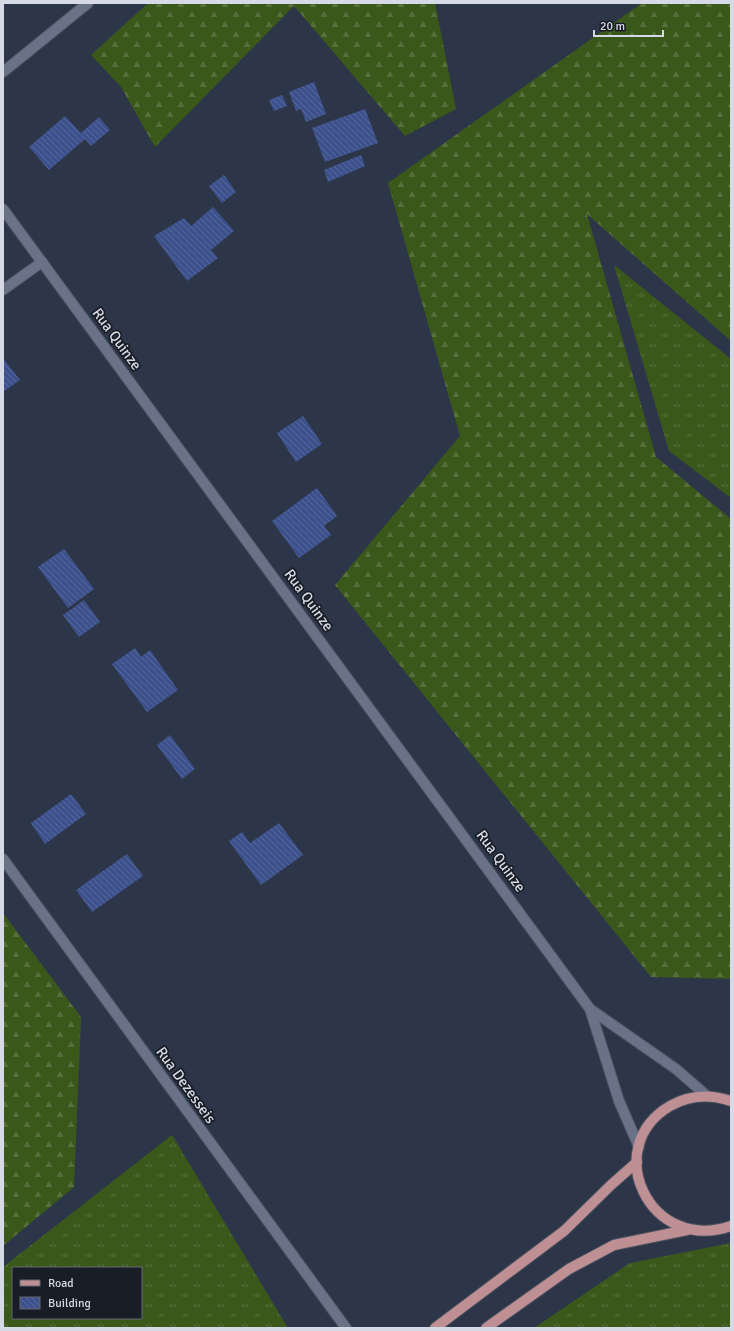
<svg xmlns="http://www.w3.org/2000/svg" width="734" height="1331" viewBox="0 0 734 1331" font-family="Signika,sans-serif">
	<style>
		.grass { fill: url(#grass-tufts); fill-rule: evenodd }
		.forest { fill: url(#forest-firs) }
		.building { fill: url(#building-back-hatch) }
		.lines { fill: none; stroke-linecap: round; stroke-linejoin: round }
		.minor-casing { stroke: #4b5161; stroke-width: 12 }
		.major-casing { stroke: #4b5161; stroke-width: 12 }
		.minor { stroke: #6a7288; stroke-width: 10 }
		.major { stroke: #be8f93; stroke-width: 10 }
		.labels { text-anchor: middle; stroke-width: 3.5; stroke-linejoin: round; paint-order: stroke }
		.street-label { font-size: 15px; fill: #d5dae6; stroke: #191d25 }
	</style>
	<defs>
		<pattern id="grass-tufts" width="24" height="20" patternUnits="userSpaceOnUse"><rect width="24" height="20" fill="#3b581b"/><path d="M3 7l-1-3M5 7V3M7 7l1-3M15 17l-1-3M17 17v-4M19 17l1-3" fill="none" stroke="#566f3c"/></pattern>
		<pattern id="forest-firs" width="22" height="20" patternUnits="userSpaceOnUse"><rect width="22" height="20" fill="#3b581b"/><path d="M5 1l3.5 6h-7zM16 11l3.5 6h-7z" fill="#566f3c"/></pattern>
		<pattern id="building-back-hatch" width="6" height="6" patternUnits="userSpaceOnUse"><rect width="6" height="6" fill="#3d528d"/><path d="M-1 5l2 2M0 0l6 6M5-1l2 2" fill="none" stroke="#586a9d"/></pattern>
	</defs>
	<rect width="100%" height="100%" fill="#2d3548"/>
	<g class="grass">
		<polygon points="614,265 731,359 731,498 669,451"/>
		<path d="M172 1135 288 1328H3V1267ZM13 1268H141V1318H13Z"/>
		<polygon points="731,1243 731,1328 534,1328 630,1263"/>
	</g>
	<g class="forest">
		<polygon points="148,3 435,3 456,109 405,136 294,6 155,147 121,87 91,55"/>
		<polygon points="642,3 731,3 731,341 587,214 656,457 731,519 731,979 651,977 335,585 460,436 388,183"/>
		<polygon points="3,913 81,1017 74,1187 3,1246"/>
	</g>
	<g class="building">
		<polygon points="314,82 326,114 306,122 301,109 296,111 289,92"/>
		<polygon points="282,95 287,106 274,111 269,100"/>
		<polygon points="365,109 378,143 325,162 312,128"/>
		<polygon points="65,116 81,133 99,117 110,130 91,146 85,139 49,170 29,147"/>
		<polygon points="361,155 365,166 328,182 324,170"/>
		<polygon points="224,175 236,192 222,203 209,186"/>
		<polygon points="213,207 234,231 211,250 218,258 187,281 154,236 184,218 191,226"/>
		<polygon points="3,358 20,380 3,392"/>
		<polygon points="303,416 322,444 296,462 277,433"/>
		<polygon points="317,488 337,516 324,526 331,535 299,558 272,521"/>
		<polygon points="64,549 94,589 68,608 38,567"/>
		<polygon points="84,600 100,622 79,637 63,615"/>
		<polygon points="135,648 141,657 150,650 178,690 147,712 112,664"/>
		<polygon points="170,735 195,769 182,779 157,745"/>
		<polygon points="71,794 86,814 45,844 31,823"/>
		<polygon points="279,823 303,855 261,885 229,841 242,832 250,843"/>
		<polygon points="127,854 143,876 92,912 76,890"/>
	</g>
	<g class="lines">
		<defs>
			<g id="minor">
				<polyline points="3,72 88,3"/>
				<polyline points="3,209 590,1009 619,1101 639,1147"/>
				<polyline points="3,290 42,262"/>
				<polyline points="3,859 346,1328"/>
				<polyline points="590,1009 676,1069 707,1096"/>
			</g>
			<g id="major">
				<path d="M731 1101C710 1094 689 1095 670 1106 600 1147 649 1254 731 1226"/>
				<polyline points="435,1328 564,1231 611,1185 637,1162"/>
				<polyline points="486,1328 569,1269 614,1245 687,1230"/>
			</g>
		</defs>
		<use href="#minor" class="minor-casing"/>
		<use href="#major" class="major-casing"/>
		<use href="#minor" class="minor"/>
		<use href="#major" class="major"/>
	</g>
	<g class="labels">
		<g class="street-label">
			<text transform="translate(117 339) rotate(54)" y="5">Rua Quinze</text>
			<text transform="translate(309 600) rotate(54)" y="5">Rua Quinze</text>
			<text transform="translate(501 861) rotate(54)" y="5">Rua Quinze</text>
			<text transform="translate(186 1085) rotate(54)" y="5">Rua Dezesseis</text>
		</g>
	</g>
	<rect width="734" height="1331" fill="none" stroke="#d5dae6" stroke-width="8"/>
	<rect x="12" y="1267" width="130" height="52" fill="#191d25" stroke="#646972"/>
	<rect x="20" y="1280" width="20" height="6" fill="#be8f93" stroke="#646972"/>
	<text x="48" y="1287" font-size="12" fill="#d5dae6">Road</text>
	<rect x="20" y="1297" width="20" height="12" fill="url(#building-back-hatch)" stroke="#646972"/>
	<text x="48" y="1307" font-size="12" fill="#d5dae6">Building</text>
	<path d="M594 30v6h69v-6" fill="none" stroke="#d5dae6" stroke-width="2"/>
	<text x="600" y="30" font-size="12" fill="#d5dae6" stroke="#191d25" stroke-width="3" paint-order="stroke">20 m</text>
</svg>
